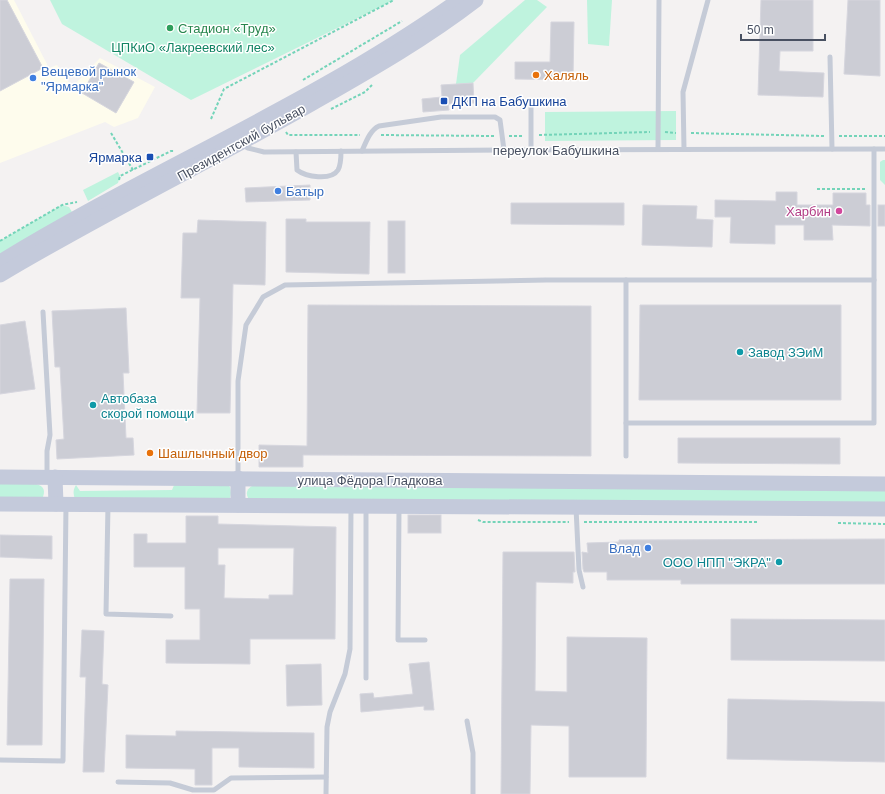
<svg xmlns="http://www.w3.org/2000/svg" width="885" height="794" viewBox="0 0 885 794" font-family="Helvetica,sans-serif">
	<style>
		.commercial { fill: #fefced }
		.green { fill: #bff3de }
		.building { fill: #cccdd5; stroke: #d6d6de; fill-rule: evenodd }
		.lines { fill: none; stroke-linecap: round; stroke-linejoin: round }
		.path { stroke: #74d4b9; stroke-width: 2; stroke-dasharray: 3 2; stroke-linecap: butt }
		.lane { stroke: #c5cbd7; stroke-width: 5 }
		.secondary { stroke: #c4cadb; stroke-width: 15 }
		.leisure-dot { fill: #2e9e5b; stroke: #fff; stroke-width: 1.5 }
		.food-dot { fill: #e8710a; stroke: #fff; stroke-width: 1.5 }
		.shop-dot { fill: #3f7fe0; stroke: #fff; stroke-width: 1.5 }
		.transit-dot { fill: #1a4fb4; stroke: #fff; stroke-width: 1.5 }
		.hotel-dot { fill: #d1479c; stroke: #fff; stroke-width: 1.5 }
		.culture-dot { fill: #0f9aa8; stroke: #fff; stroke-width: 1.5 }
		.labels { text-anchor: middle; stroke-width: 3; stroke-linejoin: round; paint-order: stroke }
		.leisure-label { font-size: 13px; fill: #27864d; stroke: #fff; text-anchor: start }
		.park-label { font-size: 13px; fill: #118463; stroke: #fff }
		.shop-label { font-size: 13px; fill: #366cbe; stroke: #fff; text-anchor: start }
		.food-label { font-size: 13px; fill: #c56008; stroke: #fff; text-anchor: start }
		.transit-label { font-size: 13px; fill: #164399; stroke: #fff; text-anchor: start }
		.street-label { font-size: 13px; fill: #485061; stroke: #fff }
		.hotel-label { font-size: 13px; fill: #b23c85; stroke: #fff; text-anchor: end }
		.culture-label { font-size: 13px; fill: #0d838f; stroke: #fff; text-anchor: start }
	</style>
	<rect width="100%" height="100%" fill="#f4f2f2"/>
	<polygon class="commercial" points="0,0 14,0 49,68 57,65 72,87 100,58 155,87 138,118 114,127 105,122 0,163"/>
	<g class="green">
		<polygon points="50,0 394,0 191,100 62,24"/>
		<polygon points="525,0 537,0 547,7 473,83 456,84 460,55"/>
		<polygon points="587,0 612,0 609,46 588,44"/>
		<polygon points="676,111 676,140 545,141 545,112"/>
		<polygon points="883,160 885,160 885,185 880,180 880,162"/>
		<polygon points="118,172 120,176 118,183 88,201 83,190"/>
		<polygon points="62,205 69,207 72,212 0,254 0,241"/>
		<path d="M175 483 229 485C231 490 232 494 229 500L75 499C73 493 73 490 76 485L80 491 172 490Z"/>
		<path d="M0 484H36C44 486 46 491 42 499L0 501Z"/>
		<path d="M256 484 885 490V505L251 502C244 494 246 488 256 484Z"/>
	</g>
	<g class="building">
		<polygon points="0,0 7,0 43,68 0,91"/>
		<polygon points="761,0 813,0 813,51 780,51 779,71 824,73 823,97 758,95"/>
		<polygon points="848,0 880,0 880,76 844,74"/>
		<polygon points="551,22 574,22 573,80 515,79 515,62 550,62"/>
		<polygon points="99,63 134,82 116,113 82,93"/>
		<polygon points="473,83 474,103 448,104 449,110 423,112 422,99 442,97 441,85"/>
		<polygon points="310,185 310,200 246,202 245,188"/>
		<polygon points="776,192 797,192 797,205 833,205 833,193 866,193 866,205 870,205 870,226 832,225 833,240 804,240 804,225 775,225 775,244 730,243 731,217 715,217 715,200 776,201"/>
		<polygon points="511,203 624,203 624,225 511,224"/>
		<polygon points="643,205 697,206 696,219 713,220 712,247 642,245"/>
		<rect x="878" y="205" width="7" height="21"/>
		<polygon points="286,219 306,219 306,222 370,222 369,274 286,272"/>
		<polygon points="198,220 266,222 265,285 233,284 230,413 197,413 200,298 181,298 183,233 197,233"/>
		<rect x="388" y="221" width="17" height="52"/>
		<polygon points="308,305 591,306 591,456 303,455 303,467 259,467 259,445 307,446"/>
		<polygon points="640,305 841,305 841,400 639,400"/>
		<polygon points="126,308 129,373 123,373 126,438 133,438 134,455 57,459 56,440 64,439 60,367 55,367 52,311"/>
		<polygon points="25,321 35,389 0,394 0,325"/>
		<polygon points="678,438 840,438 840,464 678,463"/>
		<rect x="408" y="515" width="33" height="18"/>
		<path d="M186 516H218V524L336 527 335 639H250V664L166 663V640H200V609H185V567H134V534H147V543H186ZM218 548H294L293 595H269V599L224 598 225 565H218Z"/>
		<polygon points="0,535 52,536 52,559 0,557"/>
		<polygon points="885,539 885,584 681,584 681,580 607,580 607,572 584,572 583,569 582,552 588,553 587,543 619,542 619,540"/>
		<polygon points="503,552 574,552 575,572 573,572 573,583 536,582 535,691 567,692 567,637 647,638 646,777 569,777 569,726 531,725 530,794 501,794"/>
		<polygon points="10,579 44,579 42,745 7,745"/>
		<polygon points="731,619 885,620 885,661 731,660"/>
		<polygon points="82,630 104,631 102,684 108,685 104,772 83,772 86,677 80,677"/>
		<polygon points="429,662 434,710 424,710 424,706 361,712 360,694 373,693 374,698 413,694 409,664"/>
		<polygon points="321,664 322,705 287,706 286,665"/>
		<polygon points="728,699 885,702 885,762 727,759"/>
		<polygon points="176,731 314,733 314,768 239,767 239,748 212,748 212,785 195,785 195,769 126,768 126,735 176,736"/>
	</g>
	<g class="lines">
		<g class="path">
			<polyline points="303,80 402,21"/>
			<polyline points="331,109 365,92 372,85"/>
			<polyline points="211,119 224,89 394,0"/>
			<polyline points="286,132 288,135 360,135"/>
			<polyline points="665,132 676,133"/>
			<polyline points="111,133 133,170"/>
			<polyline points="691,133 824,136"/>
			<polyline points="381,135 494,136"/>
			<polyline points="539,135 650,132"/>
			<polyline points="509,136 524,136"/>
			<polyline points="839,136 885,136"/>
			<polyline points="119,180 120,176 171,151 174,151"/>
			<polyline points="817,189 867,189"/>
			<polyline points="0,241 62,205 77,202"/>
			<polyline points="478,520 483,522 569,522"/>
			<polyline points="584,522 757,522"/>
			<polyline points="838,523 885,524"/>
		</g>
		<g class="lane">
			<polyline points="830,57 832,149"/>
			<polyline points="531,103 531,150"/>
			<polyline points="241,144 248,148 264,152 504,150 885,149"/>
			<polyline points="658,149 659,0"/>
			<polyline points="684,149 683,92 708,0"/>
			<path d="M362 151C366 142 370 130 379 126L441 117H495L500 120 504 150"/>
			<path d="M296 152 297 170C306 177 331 181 338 170 341 165 341 157 341 151"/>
			<polyline points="626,280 626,423 874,423 874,149"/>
			<polyline points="43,312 50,435 47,451 47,476"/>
			<polyline points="626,456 626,423"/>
			<polyline points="238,477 238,381 246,325 263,297 285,285 546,280 874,280"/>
			<polyline points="108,505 106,614 171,616"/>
			<polyline points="399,508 398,640 425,640"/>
			<polyline points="576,508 579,570 583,587"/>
			<polyline points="366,678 366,507"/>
			<polyline points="467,721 473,753 473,794"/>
			<polyline points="0,760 63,761 66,505"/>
			<polyline points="118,782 170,783 193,790 214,790 231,778 326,777"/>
			<polyline points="326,794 327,727 330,712 345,674 350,649 351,507"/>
		</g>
		<g class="secondary">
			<path d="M0 262C150 170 315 103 459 0"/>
			<path d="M0 275C102 214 209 162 313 103 369 71 424 40 476 0"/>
			<polyline points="0,477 885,484"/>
			<polyline points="55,477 56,504"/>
			<polyline points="238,478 238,505"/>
			<polyline points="0,504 885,509"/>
		</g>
	</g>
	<circle class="leisure-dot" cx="170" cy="28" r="4"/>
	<g class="food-dot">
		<circle cx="536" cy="75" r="4"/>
		<circle cx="150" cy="453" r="4"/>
	</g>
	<g class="shop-dot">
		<circle cx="33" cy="78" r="4"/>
		<circle cx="278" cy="191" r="4"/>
		<circle cx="648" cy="548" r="4"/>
	</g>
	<g class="transit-dot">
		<rect x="440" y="97" width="8" height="8" rx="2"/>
		<rect x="146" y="153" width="8" height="8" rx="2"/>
	</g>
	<circle class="hotel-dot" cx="839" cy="211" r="4"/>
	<g class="culture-dot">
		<circle cx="740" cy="352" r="4"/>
		<circle cx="93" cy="405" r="4"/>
		<circle cx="779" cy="562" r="4"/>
	</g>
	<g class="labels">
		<g class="leisure-label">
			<text x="178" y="33">Стадион «Труд»</text>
		</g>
		<g class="park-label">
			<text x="193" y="52">ЦПКиО «Лакреевский лес»</text>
		</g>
		<g class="shop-label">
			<text x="41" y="76">Вещевой рынок<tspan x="41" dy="15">"Ярмарка"</tspan></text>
			<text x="286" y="196">Батыр</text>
			<text x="640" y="553" text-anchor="end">Влад</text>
		</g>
		<g class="food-label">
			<text x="544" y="80">Халяль</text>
			<text x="158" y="458">Шашлычный двор</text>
		</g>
		<g class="transit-label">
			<text x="452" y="106">ДКП на Бабушкина</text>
			<text x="142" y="162" text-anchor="end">Ярмарка</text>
		</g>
		<g class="street-label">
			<text transform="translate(241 142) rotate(-29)" y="5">Президентский бульвар</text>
			<text x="556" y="155">переулок Бабушкина</text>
			<text x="370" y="485">улица Фёдора Гладкова</text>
		</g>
		<g class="hotel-label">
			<text x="831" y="216">Харбин</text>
		</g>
		<g class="culture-label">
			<text x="748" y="357">Завод ЗЭиМ</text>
			<text x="101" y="403">Автобаза<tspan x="101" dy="15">скорой помощи</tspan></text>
			<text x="771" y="567" text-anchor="end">ООО НПП "ЭКРА"</text>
		</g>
	</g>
	<path d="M741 34v6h84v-6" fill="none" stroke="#485061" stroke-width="2"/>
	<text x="747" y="34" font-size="12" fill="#485061" stroke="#ffffff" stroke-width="3" paint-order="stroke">50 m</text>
</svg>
